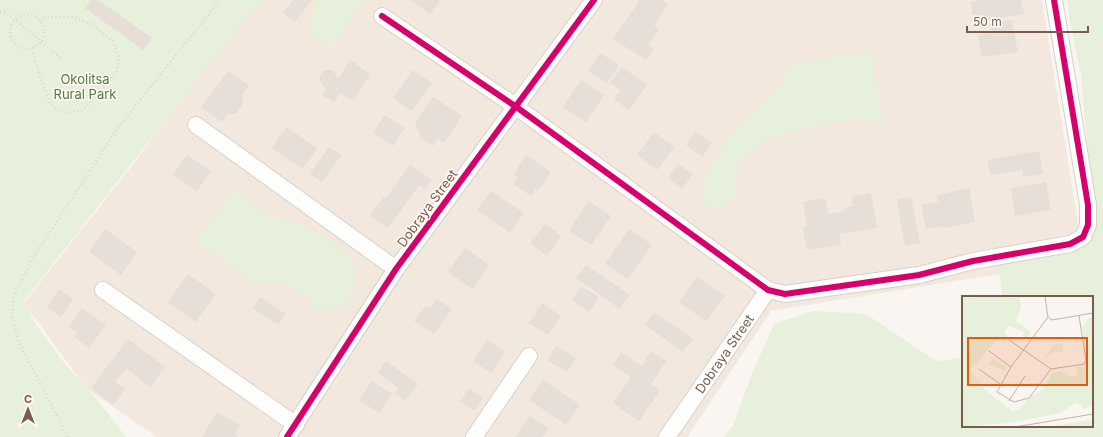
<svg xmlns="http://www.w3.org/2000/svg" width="1103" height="437" viewBox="0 0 1103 437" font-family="Inter,sans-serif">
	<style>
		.residential { fill: #f2e8de }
		.green { fill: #e7f0db }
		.building { fill: #e6ded7 }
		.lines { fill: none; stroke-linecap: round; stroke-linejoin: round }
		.minor-casing { stroke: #d7d1cb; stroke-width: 18 }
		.path { stroke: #dcd5d0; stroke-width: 2.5; stroke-dasharray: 1 3; stroke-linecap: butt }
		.minor { stroke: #fefefd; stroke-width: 16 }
		.cycleway-casing { stroke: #fffaf3; stroke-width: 8 }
		.cycleway { stroke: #d6006c; stroke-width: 6 }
		.labels { text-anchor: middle; stroke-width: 3; stroke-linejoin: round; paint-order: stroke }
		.park-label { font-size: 13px; fill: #537a41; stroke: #fffaf3 }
		.street-label { font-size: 13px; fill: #7a5c4d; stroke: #fffaf3 }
		.inset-road { fill: none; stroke: #c2b3aa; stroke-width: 1 }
		.view { fill: #e8590c; fill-opacity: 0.15; stroke: #e8590c; stroke-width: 2 }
		.inset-edge { fill: none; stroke: #7a5c4d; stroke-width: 2 }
	</style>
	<rect width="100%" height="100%" fill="#f9f5f0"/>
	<polygon class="residential" points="260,0 1042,0 1084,260 771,311 687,437 157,437 87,389 24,303 135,162 246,10"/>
	<g class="green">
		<polygon points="0,0 267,0 249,14 24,301 37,326 60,358 98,401 126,437 0,437"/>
		<polygon points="316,0 366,0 330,49 308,31"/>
		<polygon points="1067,0 1103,0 1103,437 724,437 733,425 752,374 774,324 813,311 866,314 936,361 963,358 963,426 1092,426 1092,297 1004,297 1002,295 999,267 1065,250 1094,218 1081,75 1069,17"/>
		<path d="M870 50 883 122 852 120 817 126 766 139 736 166V197L723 208 706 206C704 200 701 190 702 185 704 173 734 130 744 120 760 104 785 89 789 65Z"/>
		<polygon points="234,189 264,214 299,223 334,243 356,267 354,292 342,307 317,311 306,295 279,281 259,284 196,242"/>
	</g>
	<g class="building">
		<polygon points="91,0 98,0 152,38 143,50 85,8"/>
		<polygon points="293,0 312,0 295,22 283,13"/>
		<polygon points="411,0 440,0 430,14"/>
		<polygon points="640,0 661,0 668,4 654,25 659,29 648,45 654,48 646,60 613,39"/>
		<polygon points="980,0 1021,0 1024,14 974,22 971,2"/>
		<polygon points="1012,20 1018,52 982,57 978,35 991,33 990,23"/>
		<polygon points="600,53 619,65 607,83 588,71"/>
		<polygon points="350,60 370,74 353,101 340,93 334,102 322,95 327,88 323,86 319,77 324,70 333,70 338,79"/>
		<polygon points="622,67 647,85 629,110 614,99 620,90 610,83"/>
		<polygon points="413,70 432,83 412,111 393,98"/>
		<polygon points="228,71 249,86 242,95 243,103 236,114 228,114 222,122 201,107"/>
		<polygon points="581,80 604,95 586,122 563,107"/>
		<polygon points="433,97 462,116 444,143 438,139 433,146 421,138 415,123"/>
		<polygon points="385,115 405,128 393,146 373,132"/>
		<polygon points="286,127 317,148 303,169 272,148"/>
		<polygon points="654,132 674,147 657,170 637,155"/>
		<polygon points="695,132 712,143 702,157 686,145"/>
		<polygon points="329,147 341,155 322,182 310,174"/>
		<polygon points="1039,151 1043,174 1023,177 1022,170 990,175 988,160"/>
		<polygon points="187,155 211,171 197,191 173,175"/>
		<polygon points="526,155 551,172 538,191 535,189 531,196 513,184 518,177 514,174"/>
		<polygon points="678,164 693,174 682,189 668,178"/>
		<polygon points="410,165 432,180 425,189 419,185 388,228 370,216 384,196 386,198"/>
		<polygon points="1046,182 1051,210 1015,216 1011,188"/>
		<polygon points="969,188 975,222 944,228 944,226 926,229 921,205 938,202 937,195"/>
		<polygon points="491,191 524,213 510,233 477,210"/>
		<polygon points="871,193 877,228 839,234 841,245 807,250 803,227 807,226 803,202 825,198 828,214 845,211 844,208 853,206 852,196"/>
		<polygon points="911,197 920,243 905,246 897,199"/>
		<polygon points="589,201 611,216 591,245 569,230"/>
		<polygon points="545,224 561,236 547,256 530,243"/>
		<polygon points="105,229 137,252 121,275 89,252"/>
		<polygon points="629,229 652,245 628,279 605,264"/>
		<polygon points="465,248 489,265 473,289 448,272"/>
		<polygon points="586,265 630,295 620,309 576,278"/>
		<polygon points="188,274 216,294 196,322 168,302"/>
		<polygon points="697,277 725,296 706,321 679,302"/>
		<polygon points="581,286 599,297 589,312 572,300"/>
		<polygon points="59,289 73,299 61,317 47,307"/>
		<polygon points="260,297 285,314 278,325 253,308"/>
		<polygon points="437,299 452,309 434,334 414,321 425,306 430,309"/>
		<polygon points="542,303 561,316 548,335 529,323"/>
		<polygon points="82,308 106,325 89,348 74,337 77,333 69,327"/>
		<polygon points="654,312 693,339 683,352 645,325"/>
		<polygon points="128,339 165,367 150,387 126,368 115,382 125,389 113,405 91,388"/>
		<polygon points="487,340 505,352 491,373 473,361"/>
		<polygon points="556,346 576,358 567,372 547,360"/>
		<polygon points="651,351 666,361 651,384 660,390 639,421 613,403 631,377 613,365 621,352 642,366"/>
		<polygon points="386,361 418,384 405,401 395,393 399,388 378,373"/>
		<polygon points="543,380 580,405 566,425 529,400"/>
		<polygon points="372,381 392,394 379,413 359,400"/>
		<polygon points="469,388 483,398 474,411 460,401"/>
		<polygon points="217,412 240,425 235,433 238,435 237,437 202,437"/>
		<polygon points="530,416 548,428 542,437 515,437"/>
	</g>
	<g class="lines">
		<defs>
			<g id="minor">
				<polyline points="382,16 515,106 768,290 785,294 919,275 973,261 1070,244 1083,237 1088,225 1088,205 1054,0"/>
				<polyline points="196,125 396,269"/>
				<polyline points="103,290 296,425"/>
				<polyline points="287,437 396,269 594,0"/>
				<polyline points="474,437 529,356"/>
				<path id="s1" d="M667 437 768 290"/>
			</g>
		</defs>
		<use href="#minor" class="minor-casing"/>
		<g class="path">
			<polyline points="0,12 7,13 62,59"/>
			<circle cx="27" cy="32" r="17"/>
			<polyline points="32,49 46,94 53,107 65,113 83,110 116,73 119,58 113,41 91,24 72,17 51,17 39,21"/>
			<polyline points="68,437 18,340 12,315 14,295 33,258 117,129 220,0"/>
		</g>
		<use href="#minor" class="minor"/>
		<defs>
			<g id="cycleway">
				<polyline points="382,16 515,106 768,290 785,294 919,275 973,261 1070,244 1083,237 1088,225 1088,205 1054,0"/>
				<polyline points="287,437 396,269 594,0"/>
			</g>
		</defs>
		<use href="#cycleway" class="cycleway-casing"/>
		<use href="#cycleway" class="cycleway"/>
	</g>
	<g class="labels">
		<g class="park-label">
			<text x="85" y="84">Okolitsa<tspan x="85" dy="15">Rural Park</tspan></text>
		</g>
		<g class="street-label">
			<text transform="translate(427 208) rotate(-54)" y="5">Dobraya Street</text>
			<text dy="5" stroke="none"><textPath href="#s1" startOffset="101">Dobraya Street</textPath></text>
		</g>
	</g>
	<g transform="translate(962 296)">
		<rect width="131" height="131" fill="#f9f5f0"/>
		<path d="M0 0H57L59 11 54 25 67 34 68 38 64 42 60 40 62 37 47 30 42 35 45 42 42 47 39 39 8 74 23 94 50 115 57 114 68 101 81 93 90 77 100 76 107 81 116 80 114 71 123 68 121 31 126 22 130 21 131 110 121 113 118 108 113 107 98 117 53 126 0 131ZM100 47 101 55 89 57 82 64 91 49ZM31 62 44 71 43 75 27 68ZM131 123V131H88L115 126Z" fill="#e7f0db"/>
		<path class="inset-road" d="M83 0 86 21M86 21 49 71 35 96 52 106 67 102 89 73M86 21 90 24 131 17M47 44 89 73 122 68 124 64 117 20M27 55 49 71M17 73 38 88M47 105 63 80M53 131 131 118"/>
		<path class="view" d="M6 42H125V89H6Z"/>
		<rect width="131" height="131" class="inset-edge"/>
	</g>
	<g transform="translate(28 409)" stroke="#fffaf3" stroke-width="3" paint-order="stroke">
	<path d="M0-3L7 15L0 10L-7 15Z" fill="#7a5c4d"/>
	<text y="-6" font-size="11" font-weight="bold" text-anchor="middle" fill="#7a5c4d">С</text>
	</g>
	<path d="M967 26v6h121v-6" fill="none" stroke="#7a5c4d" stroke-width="2"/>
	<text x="973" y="26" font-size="12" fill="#7a5c4d" stroke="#fffaf3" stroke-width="3" paint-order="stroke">50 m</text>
</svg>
